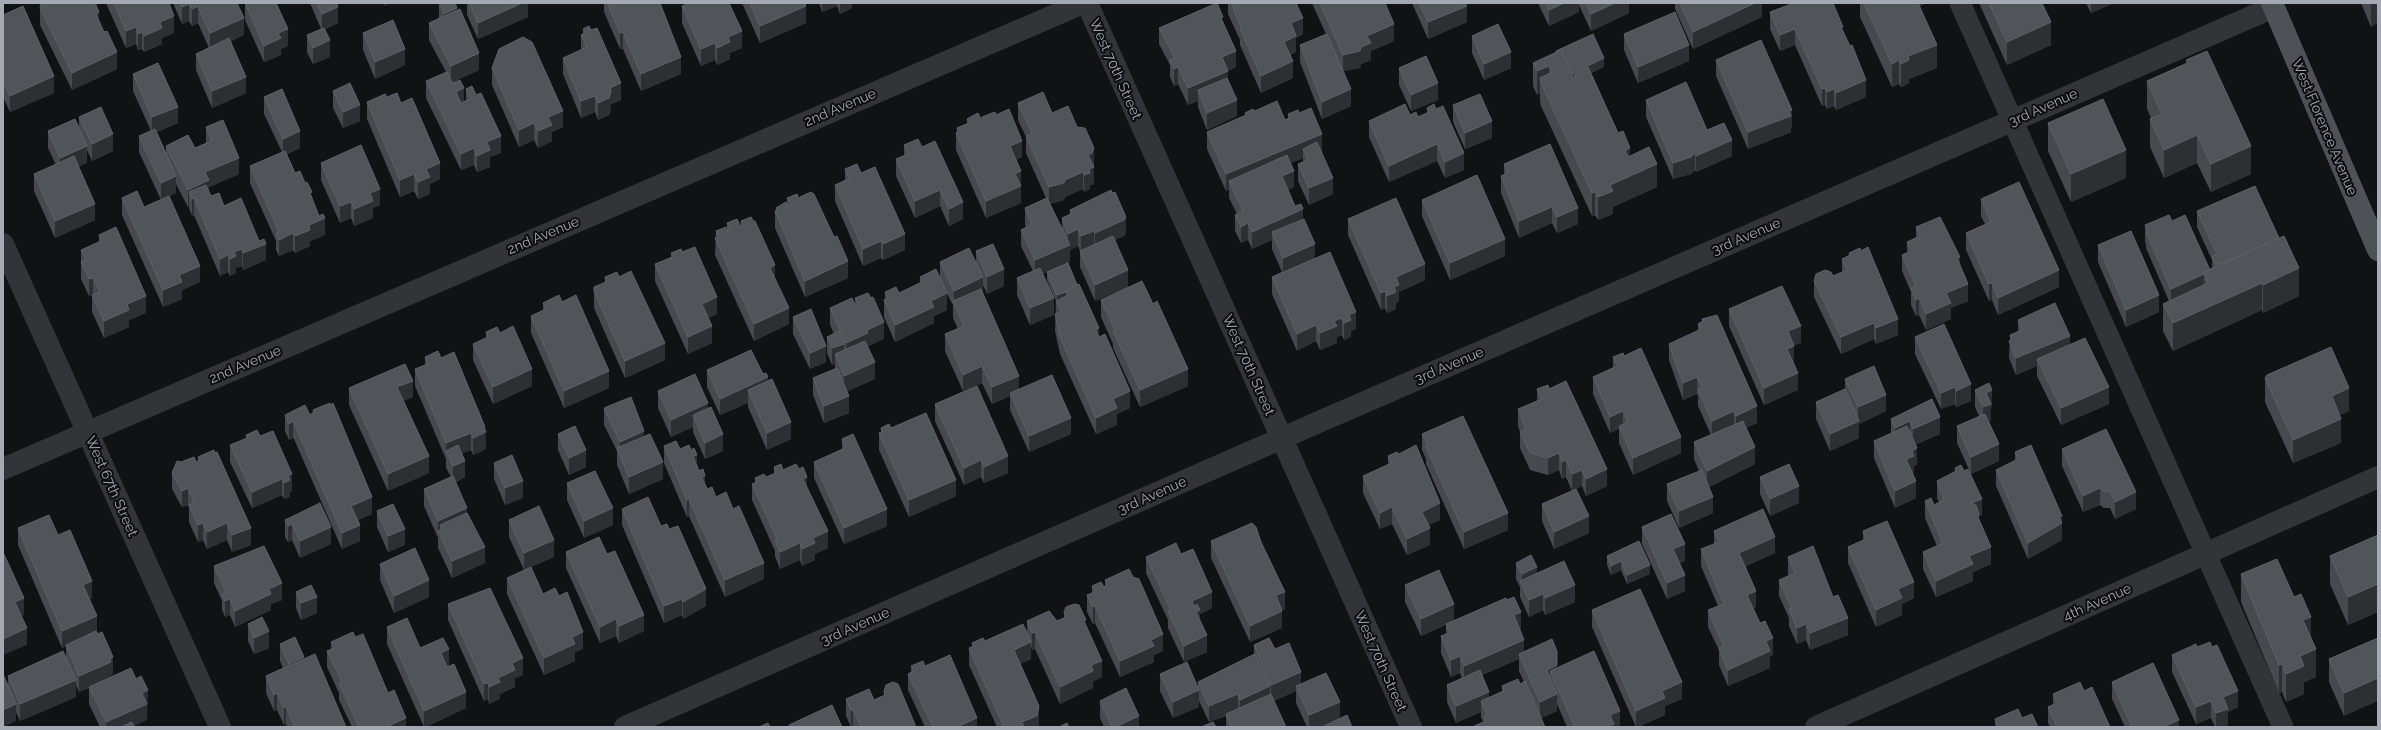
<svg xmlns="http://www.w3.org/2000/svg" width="2381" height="730" viewBox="0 0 2381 730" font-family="Raleway,sans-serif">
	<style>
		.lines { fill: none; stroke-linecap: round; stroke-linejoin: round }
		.service { stroke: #323438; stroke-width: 21 }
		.minor { stroke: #323438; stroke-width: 22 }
		.tertiary { stroke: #323438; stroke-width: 22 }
		.primary { stroke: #4e5157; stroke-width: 22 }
		.wall { fill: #47494e; fill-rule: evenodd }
		.shaded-wall { fill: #2d2f32 }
		.building { fill: #515459; stroke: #5e6167 }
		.labels { text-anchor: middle; stroke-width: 4; stroke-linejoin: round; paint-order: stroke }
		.street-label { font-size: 14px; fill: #a3aab4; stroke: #0c0d0e }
	</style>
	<rect width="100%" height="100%" fill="#111213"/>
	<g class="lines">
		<polyline class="service" points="1960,3 2283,727"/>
		<g class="minor">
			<polyline points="1087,3 1411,727"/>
			<polyline points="3,469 1083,3"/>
			<polyline points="625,727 1282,438 2274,7"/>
			<polyline points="1816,727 2378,477"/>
		</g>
		<polyline class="tertiary" points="3,244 220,727"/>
		<polyline class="primary" points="2272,3 2378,250"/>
	</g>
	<g class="wall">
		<polygon points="58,3 101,3 96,5 99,21 117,69 72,90 40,25 40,8"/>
		<polygon points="106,3 169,3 174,33 162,38 162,44 144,52 142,49 138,50 136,44 126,48"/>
		<polygon points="173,3 237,3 244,35 231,41 246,93 212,108 196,70 196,54 209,48 198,23 192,26 189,21 182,24"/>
		<polygon points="245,3 288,46 281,49 281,55 264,62 245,20"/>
		<polygon points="310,3 337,3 338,23 325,29 330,57 313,64 307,52 307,35 321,29"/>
		<polygon points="439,3 455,3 457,10 479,70 452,82 464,102 466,101 466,89 501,153 490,157 490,167 477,172 474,165 461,170 426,98 426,81 446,72 429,40 429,23 439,18"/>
		<polygon points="467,3 528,3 528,17 478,39 467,15"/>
		<polygon points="604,3 660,3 681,74 641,91 623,49 620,49 604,12"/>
		<polygon points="742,3 805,3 806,23 760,43"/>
		<polygon points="819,3 852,3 852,8 840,14 837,6 822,12"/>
		<polygon points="1228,3 1296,3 1303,34 1296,38 1296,52 1290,55 1293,78 1261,93 1240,45 1240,40 1228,14"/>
		<polygon points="1312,3 1385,3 1394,41 1371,51 1371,60 1361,64 1360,68 1343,71 1351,106 1322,119 1300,62 1300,45 1326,34"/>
		<polygon points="1412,3 1465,3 1467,22 1428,39"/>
		<polygon points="1538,3 1629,3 1629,13 1591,31 1579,5 1579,12 1549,26"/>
		<polygon points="1675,3 1762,3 1762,17 1693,49 1675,9"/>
		<polygon points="1860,3 1927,3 1920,6 1937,68 1909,79 1909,83 1901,87 1899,84 1892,87 1860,17"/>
		<polygon points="1979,3 2042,3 2051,45 2007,65"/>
		<polygon points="2086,3 2114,3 2091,13"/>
		<polygon points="2361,3 2378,3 2371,27"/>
		<polygon points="682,6 742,48 730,53 730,59 717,65 715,60 701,66 682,23"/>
		<polygon points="1770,12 1843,31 1866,97 1836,110 1834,106 1827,109 1825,105 1822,106 1795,45 1780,51 1770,29"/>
		<polygon points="3,15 54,93 10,112 3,97"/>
		<polygon points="1223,22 1236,67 1228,71 1228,80 1237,116 1207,130 1198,107 1198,101 1188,105 1178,84 1174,86 1170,77 1170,65 1159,44 1159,28"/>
		<polygon points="583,29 621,100 611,104 611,108 609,115 598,120 595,112 581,118 563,74 563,58 581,50 581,35 583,34"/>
		<polygon points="363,33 405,65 375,79 363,50"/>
		<polygon points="1624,34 1689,61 1638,83 1624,50"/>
		<polygon points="1472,36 1511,68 1484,80 1472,53"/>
		<polygon points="1556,51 1604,67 1591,73 1618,133 1630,156 1657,187 1613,207 1613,214 1598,220 1595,215 1592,216 1541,106 1540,101 1540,93 1537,95 1533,86 1533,63 1556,53"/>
		<polygon points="1716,60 1792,127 1791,127 1791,132 1748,149 1716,76"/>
		<polygon points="2186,60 2251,174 2211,192 2197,163 2164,178 2150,147 2150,119 2151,118 2147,109 2147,81 2186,63"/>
		<polygon points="492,68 563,127 552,132 552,141 538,148 534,140 519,147 492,85"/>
		<polygon points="1399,68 1438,100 1411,111 1399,85"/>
		<polygon points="133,74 178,123 157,132 166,152 166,146 195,148 206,143 206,127 239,174 209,187 209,192 211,196 224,206 266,260 243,270 242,266 236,268 236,273 230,276 228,272 220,276 194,215 192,216 189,208 189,206 188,207 176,184 176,193 169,196 200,282 182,290 182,299 163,307 122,215 122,198 144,207 161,200 139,152 139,136 151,131 133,91"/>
		<polygon points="333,91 360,121 343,128 333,108"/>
		<polygon points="264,97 300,148 287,154 295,173 312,199 325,235 310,241 310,246 295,253 293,250 279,256 276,250 276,241 250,183 250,166 282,152 264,114"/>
		<polygon points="387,97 401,103 440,179 430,184 430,194 418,199 414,191 400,197 367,119 367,102"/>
		<polygon points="1646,100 1707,130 1732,156 1696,172 1695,170 1691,174 1673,179 1646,117"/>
		<polygon points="1018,103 1052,113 1094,165 1094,184 1090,185 1090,189 1084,192 1083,189 1065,197 1064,200 1050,204 1062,228 1062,218 1070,214 1070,210 1126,233 1124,236 1115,240 1128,287 1095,301 1080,267 1080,251 1078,246 1070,250 1070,262 1050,270 1068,263 1130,408 1117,414 1117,425 1096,434 1060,354 1055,331 1056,301 1047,280 1047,272 1043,273 1054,315 1030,325 1017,295 1017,278 1033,271 1021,246 1021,230 1026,227 1025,225 1025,208 1046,198 1026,153 1026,137 1018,120"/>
		<polygon points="1453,105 1492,138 1465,149 1453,122"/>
		<polygon points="1427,108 1464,170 1445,178 1437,161 1389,182 1369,137 1369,121 1410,115 1418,117 1427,113"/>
		<polygon points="1255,111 1285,120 1288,118 1288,114 1299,113 1322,150 1321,151 1333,194 1309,205 1298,181 1298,164 1303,162 1303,158 1291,163 1294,187 1288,190 1295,206 1303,219 1315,258 1356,329 1351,331 1351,337 1344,340 1342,335 1337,337 1337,343 1320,350 1316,341 1297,351 1272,294 1272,277 1282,272 1272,249 1272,240 1252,249 1248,240 1241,243 1235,231 1235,215 1237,214 1229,198 1229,190 1226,191 1207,149 1207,132 1245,116 1245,113"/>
		<polygon points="996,115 1022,157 1016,160 1021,188 1021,203 986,218 956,150 956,133 957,132 957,128 967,124 967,119 982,121"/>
		<polygon points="79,117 113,151 92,161 87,150 87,163 79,166 95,220 55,238 34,191 34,174 56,165 48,148 48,131 79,130"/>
		<polygon points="2048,123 2126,178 2071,202 2048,151"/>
		<polygon points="904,145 922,147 963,219 949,226 940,206 915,218 896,176 896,159 904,156"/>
		<polygon points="321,163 380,205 373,208 373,218 354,226 351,218 340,223 321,180"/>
		<polygon points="1504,164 1578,224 1557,233 1552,223 1519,238 1501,193 1501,176 1504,175"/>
		<polygon points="845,169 861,173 905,250 883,260 881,258 863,266 835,201 835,185 845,180"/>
		<polygon points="787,198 800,200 848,278 805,297 775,228 775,211 776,211 776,208 787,204"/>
		<polygon points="1981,199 2059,287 1998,315 1992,300 1989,301 1966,250 1966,233 1985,224 1981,216"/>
		<polygon points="1422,200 1505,256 1450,280 1422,216"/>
		<polygon points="2197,211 2299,296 2263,313 2262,310 2173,351 2163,331 2163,304 2169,301 2146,248 2146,244 2145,242 2145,225 2172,221 2210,270 2212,269 2212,260 2197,227"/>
		<polygon points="1348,219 1425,280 1399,292 1399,301 1396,303 1396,309 1387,313 1385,308 1381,310 1348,235"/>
		<polygon points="741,221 775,279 789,324 754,341 715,255 716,231 727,230 727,223 741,227"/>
		<polygon points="1916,227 1960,265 1968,301 1951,308 1951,319 1926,330 1919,315 1916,316 1911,305 1911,292 1902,271 1902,255 1907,253 1907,242 1916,238"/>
		<polygon points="99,235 146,313 129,320 129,327 104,338 92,312 92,295 93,294 89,296 81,279 81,250 99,242"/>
		<polygon points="2098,245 2159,312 2126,327 2098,262"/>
		<polygon points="976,251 1004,286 987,294 983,285 983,294 1019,390 1071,434 1029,452 1010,410 1010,396 992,404 982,383 963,391 945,351 945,334 958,329 953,318 953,305 947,294 947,310 934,316 934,323 895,342 884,317 884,300 885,299 885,292 899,293 920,283 920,277 940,278 940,262 976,262"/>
		<polygon points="671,253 717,314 708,318 712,343 688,354 655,281 655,264 671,257"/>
		<polygon points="1849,253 1898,335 1876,344 1874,339 1841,354 1814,297 1814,281 1833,276 1842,272 1842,259 1849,256"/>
		<polygon points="605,277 619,277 665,360 625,378 594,308 594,287 605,283"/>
		<polygon points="855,298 884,339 868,346 875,379 847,391 849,413 824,423 813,395 813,378 835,369 835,364 832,365 827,353 827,337 834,334 830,325 830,308 855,305"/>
		<polygon points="1101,300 1188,386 1140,407 1113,348 1113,344 1101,317"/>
		<polygon points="543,303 609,388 564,408 531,333 531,316 543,311"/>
		<polygon points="1729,309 1801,343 1794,345 1794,362 1793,363 1798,390 1764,405 1729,326"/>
		<polygon points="793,317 826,362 810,369 793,334"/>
		<polygon points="1702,319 1757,423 1746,428 1755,464 1709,487 1713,513 1679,528 1667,501 1667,484 1699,471 1694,459 1694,442 1711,435 1698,406 1698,396 1697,394 1683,400 1669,360 1669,344 1698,331 1698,324 1702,322"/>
		<polygon points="2018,320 2070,344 2109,404 2061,425 2037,376 2037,366 2016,375 2009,358 2010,335 2018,332"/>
		<polygon points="486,332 500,333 532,386 493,404 473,360 473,344 486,338"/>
		<polygon points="1915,337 1971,401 1956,407 1955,404 1941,409 1915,354"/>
		<polygon points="1624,356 1681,453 1633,475 1619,443 1619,429 1610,433 1593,394 1593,377 1613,368 1613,357"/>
		<polygon points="425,357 441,358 485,431 486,449 473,455 471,450 462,453 465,477 456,482 485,563 452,578 438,548 438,538 424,506 424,489 451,477 446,468 446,459 415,386 415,369 425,365"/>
		<polygon points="707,370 763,374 768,381 791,439 767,450 748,407 748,403 720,415 707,387"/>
		<polygon points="2265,378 2349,411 2340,415 2341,443 2293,463 2265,402"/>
		<polygon points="1845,379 1886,411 1859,424 1859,438 1830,451 1816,419 1816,402 1845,390"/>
		<polygon points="349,388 413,397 403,401 429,473 388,491 349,405"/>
		<polygon points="1537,389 1549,389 1607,486 1586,496 1582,486 1572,491 1566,477 1562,479 1559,470 1548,475 1530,470 1520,448 1520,432 1518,426 1518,409 1537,401"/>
		<polygon points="1975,390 1992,407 1991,407 1991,420 1989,421 1999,461 1971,474 1957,443 1957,426 1979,416 1975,407"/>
		<polygon points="658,391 708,408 723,451 705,459 693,432 693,427 671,437 658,408"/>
		<polygon points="1932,399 1940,434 1916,444 1917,465 1914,466 1914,472 1913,473 1916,498 1895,508 1874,458 1874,441 1891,434 1891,419"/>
		<polygon points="935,404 1008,473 984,483 981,477 964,485 935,421"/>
		<polygon points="604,408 644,436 663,479 629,494 617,465 617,451 604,425"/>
		<polygon points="313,410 372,514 358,520 360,541 342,549 294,439 293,438 289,440 285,431 285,415 310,415 313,412"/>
		<polygon points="881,428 891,428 956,496 909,517 879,450 879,433 881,433"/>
		<polygon points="558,434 586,467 569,475 558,450"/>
		<polygon points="1422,434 1508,530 1464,549 1426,464 1426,459 1422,450"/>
		<polygon points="246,435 260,436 292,491 290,492 290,497 284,499 282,495 252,508 230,462 230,445 246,439"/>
		<polygon points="842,439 887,526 844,544 814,478 814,462 842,449"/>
		<polygon points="664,446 680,449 697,465 707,489 716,497 733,509 764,579 725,597 689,516 687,517 664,463"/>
		<polygon points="2062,449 2136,509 2115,519 2110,508 2104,508 2100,505 2083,512 2062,466"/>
		<polygon points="2015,452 2062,532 2062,540 2028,559 1996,486 1996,470 2015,461"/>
		<polygon points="1388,456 1440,520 1429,525 1430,545 1407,555 1392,524 1380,529 1363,493 1363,476 1388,464"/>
		<polygon points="198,457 251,545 232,552 227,540 207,549 203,540 198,542 189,522 189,508 188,505 182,507 172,489 172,473 181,462 196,462 198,461"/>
		<polygon points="494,463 523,498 505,505 494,479"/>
		<polygon points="774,467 783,470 807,488 828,548 815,554 815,560 802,566 800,560 780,569 775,556 775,551 752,500 752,484 755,483 755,478 766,477 774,474"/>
		<polygon points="1955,468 1982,515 1979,516 1979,522 1991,564 1973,572 1973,581 1936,597 1923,569 1923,552 1937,546 1925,518 1925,501 1934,505 1939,502 1937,498 1937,481 1955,472"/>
		<polygon points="1760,477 1799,503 1770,516 1760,494"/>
		<polygon points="567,483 613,525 584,538 567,500"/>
		<polygon points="1542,504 1589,533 1554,549 1542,521"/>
		<polygon points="622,509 661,526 706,606 683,619 682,615 664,623 622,525"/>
		<polygon points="377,511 405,545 388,552 377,527"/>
		<polygon points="285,520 331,544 300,558 292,540 288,542 285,537"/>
		<polygon points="509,520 554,557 524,570 509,537"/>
		<polygon points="1642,527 1685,561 1680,563 1685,591 1667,599 1642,544"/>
		<polygon points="18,528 58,535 92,598 89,599 97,632 113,674 111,675 111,677 148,707 147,707 147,720 133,726 134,727 100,727 89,704 89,688 79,692 76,685 76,697 20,721 16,712 16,721 8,685 8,676 66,657 66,646 62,648 18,545"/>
		<polygon points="1714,531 1775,553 1746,566 1756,607 1753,609 1773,655 1770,656 1770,668 1728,686 1719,665 1719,650 1708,627 1708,610 1718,606 1701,566 1701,549 1714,544"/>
		<polygon points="1863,531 1914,598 1902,604 1902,615 1876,627 1848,563 1848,547 1863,540"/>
		<polygon points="2378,535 2378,612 2348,625 2330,584 2330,556"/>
		<polygon points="1211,541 1261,542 1285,609 1282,610 1282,628 1250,642 1211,558"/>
		<polygon points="566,552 607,554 644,631 619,643 616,636 600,643 566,568"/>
		<polygon points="1181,554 1212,608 1200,614 1200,619 1207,652 1184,662 1168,628 1168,620 1146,573 1146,557"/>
		<polygon points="1607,556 1650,574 1627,584 1621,570 1611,575 1607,565"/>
		<polygon points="1788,557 1848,635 1810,650 1806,640 1797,644 1789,626 1789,618 1779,596 1779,580 1789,575 1788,574"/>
		<polygon points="1516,563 1537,573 1575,602 1545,615 1543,610 1529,617 1520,597 1520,587 1516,579"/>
		<polygon points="380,564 429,597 394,613 380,580"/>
		<polygon points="214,566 282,600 271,604 271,610 235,627 230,615 225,617 222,610 222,601 214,583"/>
		<polygon points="2241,574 2311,638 2316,677 2304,682 2304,694 2286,702 2282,692 2279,693 2241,602"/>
		<polygon points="507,578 543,594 583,649 575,652 575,661 544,675 507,594"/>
		<polygon points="1105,580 1163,651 1154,655 1154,662 1120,677 1095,623 1093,624 1087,612 1087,595 1092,593 1092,586 1104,587 1105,587"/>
		<polygon points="1405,585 1454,621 1421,636 1405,602"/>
		<polygon points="296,592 317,613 301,620 296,608"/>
		<polygon points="448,604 523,675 515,678 515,687 500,694 500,699 489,704 488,699 484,701 448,620"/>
		<polygon points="1592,610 1682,699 1665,706 1665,715 1638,727 1636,727 1592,627"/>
		<polygon points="1064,612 1086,626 1102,677 1093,681 1093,688 1060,704 1035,649 1032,650 1031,646 1031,659 1020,664 1039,723 1038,727 997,727 969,665 969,648 972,647 972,643 1027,634 1027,621 1057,621 1064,618"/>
		<polygon points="248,624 269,648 254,654 248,641"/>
		<path d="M1446 624 1521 629H1520L1524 651 1557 668 1620 727H1567L1557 704V711L1541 718 1483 722 1481 717V712L1456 723 1447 702V685L1462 678 1460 673 1451 677 1441 653V636L1446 634ZM1519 659V671L1524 682 1520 684 1502 686V691L1489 697 1482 675Z"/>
		<polygon points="387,627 449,666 466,708 426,727 424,727 387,644"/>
		<polygon points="355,637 388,693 406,727 352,727 339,700 339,693 327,667 327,651 331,649 331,642"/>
		<polygon points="2378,638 2344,716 2329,682 2329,659"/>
		<polygon points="280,644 304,659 346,727 287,727 286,724 284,725 277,710 274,711 266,693 266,676 283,668 280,661"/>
		<polygon points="1254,645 1275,649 1301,684 1340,718 1320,727 1307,727 1296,703 1296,691 1274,701 1286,727 1226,727 1226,716 1209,722 1199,701 1199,707 1173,718 1160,691 1160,674 1198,688 1198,682 1254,654"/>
		<polygon points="2197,647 2238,707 2228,712 2228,725 2224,727 2215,727 2211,718 2196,724 2172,672 2172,655"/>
		<polygon points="911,666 925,666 977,727 925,727 908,690 908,674 911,672"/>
		<polygon points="2112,682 2179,727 2125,727 2112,699"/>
		<polygon points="884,691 916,727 854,727 853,726 851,727 846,716 846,699 874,700 884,696"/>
		<polygon points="2084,691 2110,727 2050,727 2048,723 2048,707 2053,705 2053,694"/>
		<polygon points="1100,701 1139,727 1104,727 1100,718"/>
		<polygon points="2022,718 2038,727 1995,727 1995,719"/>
	</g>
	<g class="shaded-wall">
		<polygon points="94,3 101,3 96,5 99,12 99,29"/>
		<polygon points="384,3 391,3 384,6"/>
		<polygon points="522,3 528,3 528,17 478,39 478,23"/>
		<polygon points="822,3 837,3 837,6 822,12"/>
		<polygon points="840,3 852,3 852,8 840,14"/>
		<polygon points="1564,3 1579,3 1579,12 1549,26 1549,10"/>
		<polygon points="1615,3 1629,3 1629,13 1591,31 1591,14"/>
		<polygon points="1755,3 1762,3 1762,17 1693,49 1693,32"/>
		<polygon points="1913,3 1927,3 1919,6"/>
		<polygon points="2091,3 2114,3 2091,13"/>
		<polygon points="2371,3 2378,3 2378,23 2371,27"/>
		<polygon points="189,4 189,21 182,24 182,7"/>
		<polygon points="198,6 198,23 192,26 192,9"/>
		<polygon points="806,6 806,23 760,43 760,26"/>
		<polygon points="1467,6 1467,22 1428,39 1428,22"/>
		<polygon points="338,7 338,23 322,31 322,14"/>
		<polygon points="457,8 457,25 444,30 444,14"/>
		<polygon points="174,16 174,33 162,38 162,44 144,52 144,36 160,22"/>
		<polygon points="244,18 244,35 210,50 210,33"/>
		<polygon points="1303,18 1303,34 1296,38 1296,52 1284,58 1284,42 1291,23"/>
		<polygon points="2051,22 2051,45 2007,65 2007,42"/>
		<polygon points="1394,24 1394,41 1371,51 1371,60 1361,64 1360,68 1343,71 1343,55 1361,47 1367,36"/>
		<polygon points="136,27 136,44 126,48 126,31"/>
		<polygon points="288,29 288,46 281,49 281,55 264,62 264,46 278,33"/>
		<polygon points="1795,29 1795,45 1780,51 1780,35"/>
		<polygon points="742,31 742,48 730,53 730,59 717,65 717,48 728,37"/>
		<polygon points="142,32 142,49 138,50 138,34"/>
		<polygon points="623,32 623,49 620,49 620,33"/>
		<polygon points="330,40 330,57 313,64 313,48"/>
		<polygon points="715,43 715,60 701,66 701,49"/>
		<polygon points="1689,45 1689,61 1638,83 1638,67"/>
		<polygon points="1937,45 1937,68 1909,79 1909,83 1901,87 1901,64 1908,56"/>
		<polygon points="405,49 405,65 375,79 375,62"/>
		<polygon points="1236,51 1236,67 1222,73 1222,57"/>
		<polygon points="117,52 117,69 72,90 72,73"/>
		<polygon points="1511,52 1511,68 1484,80 1484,64"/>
		<polygon points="479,53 479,70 451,82 451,66"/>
		<polygon points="681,57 681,74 641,91 641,74"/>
		<polygon points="1604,58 1604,67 1576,80 1576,78 1574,74 1574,81 1567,76"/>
		<polygon points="1899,60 1899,84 1892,87 1892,64"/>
		<polygon points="1293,61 1293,78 1261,93 1261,76"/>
		<polygon points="1549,66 1549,89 1540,78 1540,93 1537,95 1537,71"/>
		<polygon points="1178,67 1178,84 1174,86 1174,69"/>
		<polygon points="1228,71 1228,88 1198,90 1198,101 1188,105 1188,88"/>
		<polygon points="54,76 54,93 10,112 10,96"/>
		<polygon points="246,77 246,93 212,108 212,91"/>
		<polygon points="1866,80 1866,97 1836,110 1836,93"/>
		<polygon points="621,83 621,100 611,104 611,108 609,115 598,120 598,103 610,88"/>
		<polygon points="1438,83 1438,100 1411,111 1411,95"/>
		<polygon points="464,88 464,105 456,108 456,92"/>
		<polygon points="1825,88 1825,105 1822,106 1822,89"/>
		<polygon points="1351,89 1351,106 1322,119 1322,102"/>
		<polygon points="1834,89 1834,106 1827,109 1827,92"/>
		<polygon points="595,96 595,112 581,118 581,101"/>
		<polygon points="1237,100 1237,116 1207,130 1207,113"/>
		<polygon points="360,105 360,121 343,128 343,112"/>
		<polygon points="178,107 178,123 152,134 152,117"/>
		<polygon points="1792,110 1792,127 1791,127 1791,132 1748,149 1748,132"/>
		<polygon points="563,111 563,127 552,132 552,141 538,148 538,131 548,117"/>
		<polygon points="1492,121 1492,138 1465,149 1465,133"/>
		<polygon points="534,123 534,140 519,147 519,130"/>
		<polygon points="300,131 300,148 283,155 283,139"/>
		<polygon points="113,134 113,151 92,161 92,144"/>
		<polygon points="1322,134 1322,150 1306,157 1303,149 1303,158 1232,188 1229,181 1229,190 1226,191 1226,174"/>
		<polygon points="2197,135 2197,163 2164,178 2164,150"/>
		<polygon points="501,136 501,153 490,157 490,167 477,172 477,156 487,142"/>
		<polygon points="1732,140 1732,156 1696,172 1696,156"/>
		<polygon points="1022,141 1022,157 1010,163 1010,146"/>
		<polygon points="1437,144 1437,161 1389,182 1389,166"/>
		<polygon points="87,146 87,163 60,174 60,158"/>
		<polygon points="2251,146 2251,174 2211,192 2211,164"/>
		<polygon points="474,148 474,165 461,170 461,154"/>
		<polygon points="1094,148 1094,165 1093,168 1094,167 1094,184 1090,185 1090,189 1084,192 1084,175 1088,155"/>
		<polygon points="1630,148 1630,171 1625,150"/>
		<polygon points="2126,150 2126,178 2071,202 2071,174"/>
		<polygon points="1464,153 1464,170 1445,178 1445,162"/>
		<polygon points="1695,153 1695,170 1691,174 1673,179 1673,163"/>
		<polygon points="239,158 239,174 209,187 209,196 194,198 194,215 192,216 192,199 189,192 189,206 188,207 188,190 205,172"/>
		<polygon points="440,163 440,179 430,184 430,194 418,199 418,182 426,169"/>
		<polygon points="1657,164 1657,187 1613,207 1613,214 1598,220 1598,197 1610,185"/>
		<polygon points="1021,171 1021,203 986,218 986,201 1015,174"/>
		<polygon points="1294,171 1294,187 1282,193 1282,176"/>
		<polygon points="1083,172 1083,189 1065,197 1064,200 1049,204 1049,187"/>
		<polygon points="414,174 414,191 400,197 400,180"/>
		<polygon points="176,176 176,193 161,200 161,183"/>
		<polygon points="1333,178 1333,194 1309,205 1309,188"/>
		<polygon points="380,189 380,205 373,208 373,218 354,226 354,209 370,193"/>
		<polygon points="940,190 940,206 915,218 915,201"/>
		<polygon points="1595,192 1595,215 1592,216 1592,193"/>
		<polygon points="351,202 351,218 340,223 340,206"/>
		<polygon points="963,202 963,219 949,226 949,209"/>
		<polygon points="95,204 95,220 55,238 55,221"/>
		<polygon points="1552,207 1552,223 1519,238 1519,221"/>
		<polygon points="1578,208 1578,224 1557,233 1557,217"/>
		<polygon points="1303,209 1303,226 1272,232 1272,240 1252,249 1252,232"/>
		<polygon points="1126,217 1126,233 1124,236 1095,249 1095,233"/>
		<polygon points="325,218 325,235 310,241 310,246 295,253 295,236 309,225"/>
		<polygon points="1248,223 1248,240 1241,243 1241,227"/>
		<polygon points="1078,229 1078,246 1070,250 1070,262 1035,277 1035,260 1068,246 1068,234"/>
		<polygon points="1094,231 1094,248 1081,253 1081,236"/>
		<polygon points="293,233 293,250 279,256 279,240"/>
		<polygon points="905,234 905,250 883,260 883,244"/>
		<polygon points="1505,239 1505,256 1450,280 1450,263"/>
		<polygon points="881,241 881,258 863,266 863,249"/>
		<polygon points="266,244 266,260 243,270 243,253"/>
		<polygon points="1315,244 1315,261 1283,274 1283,258"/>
		<polygon points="242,249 242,266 236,268 236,273 230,276 230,259 234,252"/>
		<polygon points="228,255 228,272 220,276 220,259"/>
		<polygon points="1960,257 1960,273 1957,258"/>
		<polygon points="848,261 848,278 805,297 805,281"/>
		<polygon points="2221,263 2221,279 2216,282 2216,265"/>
		<polygon points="1425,264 1425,280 1399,292 1399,301 1396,303 1396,309 1387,313 1387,296 1394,287 1396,277"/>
		<polygon points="775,265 775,282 770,268"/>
		<polygon points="200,266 200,282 182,290 182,299 163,307 163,290 179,275"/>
		<polygon points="2299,268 2299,296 2263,313 2263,285"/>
		<polygon points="1004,269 1004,286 987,294 987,277"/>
		<polygon points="1128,270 1128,287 1095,301 1095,285"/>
		<polygon points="2059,270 2059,287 1998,315 1998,298"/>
		<polygon points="2204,274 2204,291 2171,306 2171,289"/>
		<polygon points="983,277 983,294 955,307 954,304 954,291"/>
		<polygon points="93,278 93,294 89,296 89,279"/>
		<polygon points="1992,283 1992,300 1989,301 1989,284"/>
		<polygon points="2262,283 2262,310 2173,351 2173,323"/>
		<polygon points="1968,284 1968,301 1951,308 1951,319 1926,330 1926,314 1946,293"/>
		<polygon points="1385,291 1385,308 1381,310 1381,293"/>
		<polygon points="1066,292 1066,301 1057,304 1057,295"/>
		<polygon points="947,293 947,310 934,316 934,323 895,342 895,325 931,301"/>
		<polygon points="2159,295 2159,312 2126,327 2126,310"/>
		<polygon points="146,296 146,313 129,320 129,327 104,338 104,321 127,304"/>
		<polygon points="717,297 717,314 702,321 702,304"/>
		<polygon points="1054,298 1054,315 1030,325 1030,308"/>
		<polygon points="1919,298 1919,315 1916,316 1916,300"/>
		<polygon points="789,308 789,324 754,341 754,324"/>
		<polygon points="1356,312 1356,329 1351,331 1351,337 1344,340 1344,323 1349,315"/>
		<polygon points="1342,318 1342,335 1337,337 1337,343 1320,350 1320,333 1334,321"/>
		<polygon points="1898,319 1898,335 1876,344 1876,328"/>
		<polygon points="884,322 884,339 868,346 868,350 846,360 846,343 867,330"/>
		<polygon points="1874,323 1874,339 1841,354 1841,337"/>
		<polygon points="1316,325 1316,341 1297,351 1297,334"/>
		<polygon points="712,326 712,343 688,354 688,337"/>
		<polygon points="1801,326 1801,343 1788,348 1788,331"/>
		<polygon points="1099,328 1099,344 1096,330"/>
		<polygon points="2070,336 2070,352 2037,359 2037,366 2016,375 2016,358"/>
		<polygon points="665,343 665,360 625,378 625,361"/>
		<polygon points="844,344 844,360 835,354 835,364 832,365 832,348"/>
		<polygon points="826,346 826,362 810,369 810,353"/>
		<polygon points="1794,346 1794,362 1787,366 1787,349"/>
		<polygon points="875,362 875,379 844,393 844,376"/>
		<polygon points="982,366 982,383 963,391 963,375"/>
		<polygon points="532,369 532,386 493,404 493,387"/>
		<polygon points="1188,369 1188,386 1140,407 1140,390"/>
		<polygon points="609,371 609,388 564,408 564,391"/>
		<polygon points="1798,373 1798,390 1764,405 1764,388"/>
		<polygon points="1019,376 1019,392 1010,393 1010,396 992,404 992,387"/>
		<polygon points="768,377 768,394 748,390 748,403 720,415 720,399"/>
		<polygon points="1697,377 1697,394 1683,400 1683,383"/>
		<polygon points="413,381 413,397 397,404 397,387"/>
		<polygon points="1971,384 1971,401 1956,407 1956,391"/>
		<polygon points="1955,387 1955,404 1941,409 1941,393"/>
		<polygon points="2109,387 2109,404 2061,425 2061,408"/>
		<polygon points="2349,388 2349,411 2332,419 2332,396"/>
		<polygon points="1992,390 1992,407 1991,407 1991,420 1983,424 1983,407 1986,393"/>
		<polygon points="1130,391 1130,408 1117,414 1117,425 1096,434 1096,418 1113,399"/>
		<polygon points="1886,395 1886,411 1859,424 1859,438 1830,451 1830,434 1858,421 1858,407"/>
		<polygon points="849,396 849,413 824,423 824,406"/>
		<polygon points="708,403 708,420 693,415 693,427 671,437 671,420"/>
		<polygon points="1757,406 1757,423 1736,432 1736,416"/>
		<polygon points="1623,411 1623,428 1619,426 1619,429 1610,433 1610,417"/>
		<polygon points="1734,411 1734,428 1712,438 1712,421"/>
		<polygon points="1940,417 1940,434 1913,446 1913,429"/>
		<polygon points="1071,418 1071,434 1029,452 1029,436"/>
		<polygon points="2341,419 2341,443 2293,463 2293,440"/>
		<polygon points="293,421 293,438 289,440 289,424"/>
		<polygon points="1910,421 1910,438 1895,444 1895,428"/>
		<polygon points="791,422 791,439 767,450 767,433"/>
		<polygon points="484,427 485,427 486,449 473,455 473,438"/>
		<polygon points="644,431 644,448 620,456 620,442"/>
		<polygon points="471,433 471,450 450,459 446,452 446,443"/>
		<polygon points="723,434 723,451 705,459 705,443"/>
		<polygon points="1681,437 1681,453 1633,475 1633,458"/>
		<polygon points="1999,444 1999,461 1971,474 1971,457"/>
		<polygon points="1755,447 1755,464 1707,488 1707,471"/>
		<polygon points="1917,448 1917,465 1914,466 1914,472 1906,476 1906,459 1912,451"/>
		<polygon points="586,450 586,467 569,475 569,458"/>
		<polygon points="1559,453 1559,470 1548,475 1548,458"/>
		<polygon points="697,455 697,471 693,456"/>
		<polygon points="429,456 429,473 388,491 388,474"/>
		<polygon points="1008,456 1008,473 984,483 984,467"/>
		<polygon points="981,460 981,477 964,485 964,468"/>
		<polygon points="1566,460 1566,477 1562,479 1562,462"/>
		<polygon points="465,461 465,477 453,483 453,466"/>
		<polygon points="663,462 663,479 629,494 629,477"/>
		<polygon points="1607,469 1607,486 1586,496 1586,479"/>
		<polygon points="1582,470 1582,486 1572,491 1572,474"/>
		<polygon points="292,474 292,491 290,492 290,497 284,499 284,483 288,476"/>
		<polygon points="705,476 705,492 702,477"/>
		<polygon points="807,477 807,493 803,479"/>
		<polygon points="282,479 282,495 252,508 252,492"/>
		<polygon points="956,480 956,496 909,517 909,500"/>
		<polygon points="523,481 523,498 505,505 505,488"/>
		<polygon points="1916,481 1916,498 1895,508 1895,491"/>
		<polygon points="1799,486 1799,503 1770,516 1770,499"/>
		<polygon points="188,488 188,505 182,507 182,491"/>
		<polygon points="2100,488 2100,505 2083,512 2083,496"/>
		<polygon points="2136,492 2136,509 2115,519 2115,502"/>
		<polygon points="372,497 372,514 351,523 351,506"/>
		<polygon points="1713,497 1713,513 1679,528 1679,511"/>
		<polygon points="689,499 689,516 687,517 687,500"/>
		<polygon points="1982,499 1982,515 1979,516 1979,531 1971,503"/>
		<polygon points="1440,503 1440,520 1422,528 1422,512"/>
		<polygon points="1392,507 1392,524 1380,529 1380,513"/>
		<polygon points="467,508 467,525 442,529 440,525 440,537 438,532 438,521"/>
		<polygon points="613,508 613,525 584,538 584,521"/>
		<polygon points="887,509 887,526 844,544 844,528"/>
		<polygon points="1508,513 1508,530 1464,549 1464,532"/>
		<polygon points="1589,516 1589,533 1554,549 1554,532"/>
		<polygon points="2062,516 2062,540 2028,559 2028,543 2059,517"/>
		<polygon points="203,523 203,540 198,542 198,525"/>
		<polygon points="227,523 227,540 207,549 207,532"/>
		<polygon points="292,524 292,540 288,542 288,526"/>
		<polygon points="360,525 360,541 342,549 342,533"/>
		<polygon points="331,527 331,544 300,558 300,541"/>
		<polygon points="251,528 251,545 232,552 232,535"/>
		<polygon points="1430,528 1430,545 1407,555 1407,539"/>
		<polygon points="405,529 405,545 388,552 388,536"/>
		<polygon points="828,531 828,548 815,554 815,560 802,566 802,549 813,538"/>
		<polygon points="1775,537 1775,553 1739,569 1739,553"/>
		<polygon points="554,540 554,557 524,570 524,553"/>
		<polygon points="800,543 800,560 780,569 780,552"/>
		<polygon points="1685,544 1685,561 1673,566 1673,549"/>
		<polygon points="485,547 485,563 452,578 452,561"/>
		<polygon points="1991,547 1991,564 1973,572 1973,581 1936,597 1936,581 1969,556"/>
		<polygon points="1621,561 1621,570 1611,575 1611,566"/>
		<polygon points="764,563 764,579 725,597 725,580"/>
		<polygon points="1650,565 1650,574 1627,584 1627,575"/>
		<polygon points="1537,567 1537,584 1522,585 1522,574"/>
		<polygon points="1685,575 1685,591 1667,599 1667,583"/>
		<polygon points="429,580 429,597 394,613 394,596"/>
		<polygon points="92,581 92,598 83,602 83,585"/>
		<polygon points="1914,582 1914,598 1902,604 1902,615 1876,627 1876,610 1898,589"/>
		<polygon points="282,583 282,600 271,604 271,610 235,627 235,611 269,589"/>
		<polygon points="2378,584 2378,612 2348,625 2348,597"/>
		<polygon points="1575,585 1575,602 1545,615 1545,598"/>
		<polygon points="706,589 706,606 683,619 683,602"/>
		<polygon points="1756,591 1756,607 1747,612 1747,595"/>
		<polygon points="1212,592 1212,608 1200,614 1200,627 1192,601"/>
		<polygon points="1285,592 1285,609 1276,612 1276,595"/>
		<polygon points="1543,594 1543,610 1529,617 1529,600"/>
		<polygon points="317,597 317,613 301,620 301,603"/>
		<polygon points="24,598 24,615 15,618 15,602"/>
		<polygon points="230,599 230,615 225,617 225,601"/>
		<polygon points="682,599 682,615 664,623 664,606"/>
		<polygon points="1454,604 1454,621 1421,636 1421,619"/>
		<polygon points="1095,606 1095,623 1093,624 1093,607"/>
		<polygon points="1282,611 1282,628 1250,642 1250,626"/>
		<polygon points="1521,612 1521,629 1514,632 1514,615"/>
		<polygon points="644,615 644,631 619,643 619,626"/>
		<polygon points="97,616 97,633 62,648 62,631"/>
		<polygon points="2311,617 2311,645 2303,620"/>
		<polygon points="1848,618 1848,635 1810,650 1810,633"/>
		<polygon points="616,619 616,636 600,643 600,627"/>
		<polygon points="1806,624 1806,640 1797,644 1797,628"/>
		<polygon points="27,628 27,645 3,655 3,639"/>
		<polygon points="269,631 269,648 254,654 254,638"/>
		<polygon points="583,632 583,649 575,652 575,661 544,675 544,658 572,637"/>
		<polygon points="1035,632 1035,649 1032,650 1032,633"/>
		<polygon points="1163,634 1163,651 1154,655 1154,662 1120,677 1120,661 1151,640"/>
		<polygon points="1207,635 1207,652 1184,662 1184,646"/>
		<polygon points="1773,638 1773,655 1770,656 1770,668 1728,686 1728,670 1766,641"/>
		<polygon points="1524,640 1524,656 1519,654 1519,659 1464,682 1464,666"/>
		<polygon points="1031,642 1031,659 1014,666 1014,650"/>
		<polygon points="449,649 449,666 441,670 441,653"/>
		<polygon points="2316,649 2316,677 2304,682 2304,694 2286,702 2286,674 2300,656"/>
		<polygon points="1460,656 1460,673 1451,677 1451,660"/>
		<polygon points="113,657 113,674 111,675 111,678 79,692 79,676"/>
		<polygon points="304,657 304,674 289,681 289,664"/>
		<polygon points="523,658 523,675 515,678 515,687 500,694 500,699 489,704 489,687 512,663"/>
		<polygon points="1102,661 1102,677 1093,681 1093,688 1060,704 1060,687 1091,665"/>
		<polygon points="2282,664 2282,692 2279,693 2279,665"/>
		<polygon points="1557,665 1557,682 1550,671 1550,685 1547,670"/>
		<polygon points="1301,672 1301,688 1296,686 1296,691 1271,702 1271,685"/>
		<polygon points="2378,678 2378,701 2344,716 2344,693"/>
		<polygon points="76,680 76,697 20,721 20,704"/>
		<polygon points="1682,682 1682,699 1665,706 1665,715 1638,727 1636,727 1636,711 1662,691"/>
		<polygon points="488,683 488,699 484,701 484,684"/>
		<polygon points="1270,686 1270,703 1240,716 1240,700"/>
		<polygon points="148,690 147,720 132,727 106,727 106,722 142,693"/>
		<polygon points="1199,690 1199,707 1173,718 1173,702"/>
		<polygon points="2238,691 2238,707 2228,712 2228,725 2224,727 2216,727 2216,713 2223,697"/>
		<polygon points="466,692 466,708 426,727 424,727 424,711"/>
		<polygon points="1489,692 1489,709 1481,701 1481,712 1456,723 1456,706"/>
		<polygon points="277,693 277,710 274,711 274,695"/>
		<polygon points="1238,694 1238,711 1226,714 1226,716 1209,722 1209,706"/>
		<polygon points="1557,694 1557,711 1540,719 1540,702"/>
		<polygon points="2211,701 2211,718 2196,724 2196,707"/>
		<polygon points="1340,702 1340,718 1320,727 1309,727 1309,715"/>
		<polygon points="16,704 16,721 3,727 3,710"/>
		<polygon points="1039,706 1039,723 1038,727 1022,727 1022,722"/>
		<polygon points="286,707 286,724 284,725 284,708"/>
		<polygon points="851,710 853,710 853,726 851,727"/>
		<polygon points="1620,711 1620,727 1605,727 1610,715"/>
		<polygon points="1139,716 1139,727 1115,727"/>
		<polygon points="406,718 406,727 386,727"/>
		<polygon points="977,718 977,727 957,727"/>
		<polygon points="2179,720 2179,727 2163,727"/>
	</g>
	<g class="building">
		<polygon points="41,3 55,3 56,4 58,3 95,3 99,12 96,14 104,32 107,31 117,52 72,73 40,8"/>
		<polygon points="114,3 169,3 174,16 160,22 162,28 144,36 142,32 138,34 136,27 126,31"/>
		<polygon points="180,3 237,3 244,18 210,33 198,6 192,9 189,4 182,7"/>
		<polygon points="245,3 276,3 288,29 278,33 281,38 264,46"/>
		<polygon points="317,3 337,3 338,7 322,14"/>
		<polygon points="440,3 455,3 457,8 444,14"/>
		<polygon points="469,3 522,3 478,23"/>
		<polygon points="607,3 660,3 681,57 641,74 623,32 620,33"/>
		<polygon points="689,3 729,3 742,31 728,37 730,42 717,48 715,43 701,49 682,6"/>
		<polygon points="750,3 805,3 806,6 760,26"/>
		<polygon points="1217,3 1223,17 1221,18 1236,51 1222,57 1228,71 1188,88 1178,67 1174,69 1170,60 1175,58 1159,28"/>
		<polygon points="1231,3 1296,3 1303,18 1291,23 1296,36 1284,42 1293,61 1261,76 1240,28 1241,27"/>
		<polygon points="1320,3 1385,3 1394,24 1367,36 1371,43 1361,47 1360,51 1343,55"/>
		<polygon points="1419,3 1465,3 1467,6 1428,22"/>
		<polygon points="1546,3 1564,3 1549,10"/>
		<polygon points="1586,3 1615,3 1591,14"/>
		<polygon points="1680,3 1755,3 1693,32"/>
		<polygon points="1794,3 1833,3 1843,27 1841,27 1850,46 1852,45 1866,80 1836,93 1834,89 1827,92 1825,88 1822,89 1795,29 1780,35 1770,12"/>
		<polygon points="1864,3 1918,3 1937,45 1908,56 1909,60 1901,64 1899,60 1892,64"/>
		<polygon points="1989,3 2042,3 2051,22 2007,42"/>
		<polygon points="23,6 54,76 10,96 3,81 3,15"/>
		<polygon points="460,9 479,53 451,66 429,23"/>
		<polygon points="1675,12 1689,45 1638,67 1624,34"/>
		<polygon points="393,20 405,49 375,62 363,33"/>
		<polygon points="1498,24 1511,52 1484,64 1472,36"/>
		<polygon points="589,26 591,30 597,28 621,83 610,88 611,91 609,98 598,103 595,96 581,101 563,58 587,47 581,35 585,33 583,29"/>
		<polygon points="324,28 330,40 313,48 307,35"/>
		<polygon points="1327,34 1351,89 1322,102 1300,45"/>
		<polygon points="1593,34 1604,58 1571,74 1561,50 1556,52 1556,51"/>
		<polygon points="523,37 532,42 563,111 548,117 552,125 538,131 534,123 519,130 492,68 499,49"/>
		<polygon points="229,38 246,77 212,91 196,54"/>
		<polygon points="1761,40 1792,110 1789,111 1791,116 1748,132 1716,60"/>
		<polygon points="1561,50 1574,79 1576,78 1574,74 1588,67 1618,133 1623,131 1630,148 1625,150 1628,157 1649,147 1657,164 1610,185 1613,191 1598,197 1595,192 1592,193 1541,83 1540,78 1552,72 1549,66 1537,71 1533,63"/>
		<polygon points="2207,51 2251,146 2211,164 2197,135 2164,150 2150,119 2162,114 2147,81 2188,63 2186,60"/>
		<polygon points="1426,56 1438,83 1411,95 1399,68"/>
		<polygon points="158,63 178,107 152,117 133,74"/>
		<polygon points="447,72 452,83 460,80 464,88 456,92 461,103 470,99 466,89 472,86 476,95 481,93 501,136 487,142 490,150 477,156 474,148 461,154 426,81"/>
		<polygon points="1227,78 1237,100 1207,113 1198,90"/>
		<polygon points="1686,82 1707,130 1724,123 1732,140 1696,156 1695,153 1691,157 1673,163 1646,100"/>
		<polygon points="350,83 360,105 343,112 333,91"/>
		<polygon points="282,89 300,131 283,139 264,97"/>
		<polygon points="1043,92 1052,113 1068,106 1077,127 1085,128 1094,148 1092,153 1088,155 1094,167 1089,169 1090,173 1084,175 1083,172 1065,180 1064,183 1049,187 1026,136 1032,133 1018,103"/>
		<polygon points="397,93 401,103 412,98 440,163 426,169 430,177 418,182 414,174 400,180 367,102 385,94 387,97"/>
		<polygon points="1480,94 1492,121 1465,133 1453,105"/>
		<polygon points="2103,99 2126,150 2071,174 2048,123"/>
		<polygon points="1277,101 1285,120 1290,118 1288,114 1298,110 1299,113 1311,108 1322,134 1226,174 1207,132 1246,115 1245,113 1253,109 1255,111"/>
		<polygon points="1405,104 1410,115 1416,112 1418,117 1429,112 1427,108 1434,104 1436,109 1443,106 1464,153 1445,162 1437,144 1389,166 1369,121"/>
		<polygon points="101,107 113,134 92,144 79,117"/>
		<polygon points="1009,109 1022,141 1010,146 1021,171 1015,174 1021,186 986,201 956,133 958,132 957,128 969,123 967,119 978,113 982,121 982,117 995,112 996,115"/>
		<polygon points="75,119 87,146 60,158 48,131"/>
		<polygon points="223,120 239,158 205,172 209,180 188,190 166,146 188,135 195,148 212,141 206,127"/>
		<polygon points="155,129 176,176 161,183 139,136"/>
		<polygon points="918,139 922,147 935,141 963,202 949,209 940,190 915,201 896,159 908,154 904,145"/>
		<polygon points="1317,142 1333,178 1309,188 1298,164 1308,160 1303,149"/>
		<polygon points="1550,144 1578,208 1557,217 1552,207 1519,221 1501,176 1508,173 1504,164"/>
		<polygon points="361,145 380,189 370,193 373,201 354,209 351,202 340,206 321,163"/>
		<polygon points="285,151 295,173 300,171 305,183 307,182 312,192 310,193 319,216 323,214 325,218 309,225 310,230 295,236 293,233 279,240 276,233 279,232 250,166"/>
		<polygon points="1287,155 1294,171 1282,176 1295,206 1301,204 1303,209 1252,232 1248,223 1241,227 1235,215 1243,211 1229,181"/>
		<polygon points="74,156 95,204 55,221 34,174"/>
		<polygon points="857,164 861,173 875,167 905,234 883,244 881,241 863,249 835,185 849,179 845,169"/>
		<polygon points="1477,175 1505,239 1450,263 1422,200"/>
		<polygon points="2019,182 2059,270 1998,298 1992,283 1989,284 1966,233 1991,222 1981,199"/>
		<polygon points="206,185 211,196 219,193 224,206 241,198 259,241 264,239 266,244 243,253 242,249 234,252 236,256 230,259 228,255 220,259 194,198 192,199 189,192"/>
		<polygon points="2255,186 2279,238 2221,264 2221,263 2216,265 2212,257 2217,254 2197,211"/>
		<polygon points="1111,190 1112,193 1115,192 1126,217 1124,220 1095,233 1094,231 1081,236 1078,229 1068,234 1062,218 1071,214 1070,210"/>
		<polygon points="137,191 144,207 169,196 200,266 179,275 182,282 163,290 122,198"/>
		<polygon points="811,192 814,194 834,237 837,236 848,261 805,281 775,211 777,210 776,208 786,202 788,206 791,205 787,198 797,194 800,200 800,197"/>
		<polygon points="1047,198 1070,245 1035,260 1021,230 1032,224 1025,208"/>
		<polygon points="1396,198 1425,264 1396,277 1399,285 1394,287 1396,292 1387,296 1385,291 1381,293 1348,219"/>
		<polygon points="2169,215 2172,221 2185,215 2210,270 2204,272 2204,274 2171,289 2146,232 2148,231 2145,225"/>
		<polygon points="751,217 753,221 755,221 775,265 770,268 789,308 754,324 715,238 718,237 716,231 726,227 728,232 730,231 727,223 737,219 741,227 743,226 741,221"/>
		<polygon points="1940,217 1960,257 1957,258 1968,284 1946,293 1951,303 1926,314 1919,298 1916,300 1911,288 1916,286 1902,255 1911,251 1907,242 1920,236 1916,227"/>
		<polygon points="1304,219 1315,244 1283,258 1272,232"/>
		<polygon points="116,227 146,296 127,304 129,310 104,321 92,295 100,292 93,278 89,279 81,262 86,260 81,250 101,241 99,235"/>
		<polygon points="2131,231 2159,295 2126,310 2098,245"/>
		<polygon points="1113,236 1128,270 1095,285 1080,251"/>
		<polygon points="2284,236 2299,268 2263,285 2262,283 2173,323 2163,304 2208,283 2204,272"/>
		<polygon points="993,244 1004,269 987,277 976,251"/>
		<polygon points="695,247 717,297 702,304 712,326 688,337 655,264 673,257 671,253 681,249 682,252"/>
		<polygon points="1868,247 1898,319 1876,328 1874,323 1841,337 1814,281 1816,274 1825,270 1831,272 1833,276 1847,270 1842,259 1850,255 1849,253 1860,248 1861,251"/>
		<polygon points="969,248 983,277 954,291 940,262"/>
		<polygon points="1330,252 1356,312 1349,315 1351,320 1344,323 1342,318 1334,321 1337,326 1320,333 1316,325 1297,334 1272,277"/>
		<polygon points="1068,263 1077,285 1066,290 1066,292 1057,295 1047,272"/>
		<polygon points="1040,268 1054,298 1030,308 1017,278"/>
		<polygon points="936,269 947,293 931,301 934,307 895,325 884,300 888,298 885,292 896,287 899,293 922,282 920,277"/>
		<polygon points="631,271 665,343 625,361 594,291 594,287 606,282 605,277 617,272 619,277"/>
		<polygon points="1142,281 1153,304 1157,301 1188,369 1140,390 1113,331 1115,330 1101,300"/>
		<polygon points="1079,284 1099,328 1096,330 1099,337 1105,334 1130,391 1113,399 1117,408 1096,418 1060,337 1055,314 1061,311 1056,301 1068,295 1066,290"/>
		<polygon points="1782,286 1801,326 1788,331 1794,346 1787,349 1798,373 1764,388 1729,309"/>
		<polygon points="981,289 1019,376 992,387 982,366 963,375 945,334 964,326 953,301"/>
		<polygon points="868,293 871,298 873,297 884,322 867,330 868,333 846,343 830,308 852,298 855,305 858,304 855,298"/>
		<polygon points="559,295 562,302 576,295 609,371 564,391 531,316 546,309 543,303"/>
		<polygon points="2055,303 2070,336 2016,358 2009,341 2012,340 2010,335 2022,330 2018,320"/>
		<polygon points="811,309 826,346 810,353 793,317"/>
		<polygon points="1717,315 1757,406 1736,416 1734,411 1712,421 1698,389 1702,388 1697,377 1683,383 1669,344 1701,329 1698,324 1703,321 1702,319"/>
		<polygon points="1944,324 1971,384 1956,391 1955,387 1941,393 1915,337"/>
		<polygon points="513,326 532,369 493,387 473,344 488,337 486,332 497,327 500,333"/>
		<polygon points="839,331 844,344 832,348 827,337"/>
		<polygon points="2085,338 2109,387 2061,408 2037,359"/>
		<polygon points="865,341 875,362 844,376 835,354"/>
		<polygon points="2331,347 2349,388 2332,396 2341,419 2293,440 2265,378 2267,375"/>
		<polygon points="1641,348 1681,437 1633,458 1619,426 1628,422 1623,411 1610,417 1593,377 1617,366 1613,357 1623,353 1624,356"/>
		<polygon points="751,350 763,374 766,373 768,377 720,399 707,370"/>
		<polygon points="438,351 441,358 454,352 485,427 484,427 486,432 473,438 471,433 446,443 415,369 428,364 425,357"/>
		<polygon points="405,364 413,381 397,387 429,456 388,474 349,388"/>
		<polygon points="1874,366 1886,395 1858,407 1845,379"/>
		<polygon points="837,368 849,396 824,406 813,378"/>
		<polygon points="695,374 708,403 671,420 658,391"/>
		<polygon points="1052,375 1071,418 1029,436 1010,393"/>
		<polygon points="772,379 791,422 767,433 748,390"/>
		<polygon points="1566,381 1607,469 1586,479 1582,470 1572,474 1566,460 1562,462 1559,453 1548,458 1530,453 1520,432 1526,429 1518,409 1542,399 1537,389 1548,385 1549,389"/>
		<polygon points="1989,383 1992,390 1986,393 1991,404 1983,407 1975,390"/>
		<polygon points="977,386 1008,456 984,467 981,460 964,468 935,404"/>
		<polygon points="1845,389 1859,421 1830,434 1816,402"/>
		<polygon points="631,397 644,431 620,442 604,408"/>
		<polygon points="1932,399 1940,417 1913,429 1910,421 1895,428 1891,419"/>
		<polygon points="330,403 331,405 333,403 372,497 351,506 360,525 342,533 294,423 293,421 289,424 285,415 305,405 310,415 314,412 313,410"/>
		<polygon points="711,407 723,434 705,443 693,415"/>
		<polygon points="926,413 956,480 909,500 879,433 882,432 881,428 889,424 891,428"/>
		<polygon points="1985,414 1999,444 1971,457 1957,426"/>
		<polygon points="1463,416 1508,513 1464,532 1426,447 1428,446 1422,434"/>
		<polygon points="1743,421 1755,447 1707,471 1694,442"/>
		<polygon points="575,426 586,450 569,458 558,434"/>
		<polygon points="1907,426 1917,448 1912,451 1914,456 1906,459 1916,481 1895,491 1874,441"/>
		<polygon points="2106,429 2136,492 2115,502 2110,491 2104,492 2100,488 2083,496 2062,449"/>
		<polygon points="257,430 260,436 273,431 292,474 288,476 290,480 284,483 282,479 252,492 230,445 247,438 246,435"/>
		<polygon points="650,434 663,462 629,477 617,448"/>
		<polygon points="853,434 887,509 844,528 814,462 845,448 842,439"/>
		<polygon points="676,441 680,449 689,445 691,450 694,448 697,455 693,456 699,471 703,469 705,476 702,477 707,489 712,487 716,497 726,492 733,509 739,506 764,563 725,580 689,499 687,500 664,446"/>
		<polygon points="458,445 465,461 453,466 446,451"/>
		<polygon points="1416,445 1440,503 1422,512 1430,528 1407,539 1392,507 1380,513 1363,476 1392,463 1388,456 1397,452 1399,454"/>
		<polygon points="2031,445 2062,516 2059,517 2062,523 2028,543 1996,470 2018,459 2015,452"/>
		<polygon points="214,450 215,453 217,452 251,528 232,535 227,523 207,532 203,523 198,525 189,505 194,503 188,488 182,491 172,473 177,461 181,462 194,457 196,462 200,460 198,457"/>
		<polygon points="512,455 523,481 505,488 494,463"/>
		<polygon points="781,464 783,470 796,464 799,469 803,467 807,477 803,479 828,531 813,538 815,543 802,549 800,543 780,552 775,540 777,539 752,484 757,482 755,478 764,474 766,477 776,473 774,467"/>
		<polygon points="1789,464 1799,486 1770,499 1760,477"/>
		<polygon points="1961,465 1964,471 1968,469 1982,499 1971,503 1976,505 1979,514 1978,517 1991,547 1969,556 1973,564 1936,581 1923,552 1943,543 1925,501 1931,498 1934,505 1944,500 1937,481 1956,471 1955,468"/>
		<polygon points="1702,470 1713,497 1679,511 1667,484"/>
		<polygon points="595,471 613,508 584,521 567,483"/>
		<polygon points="453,476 467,508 438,521 424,489"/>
		<polygon points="1576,489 1589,516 1554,532 1542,504"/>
		<polygon points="648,497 661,526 667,524 669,529 678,526 706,589 683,602 682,599 664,606 622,509"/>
		<polygon points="320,503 331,527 300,541 292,524 288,526 285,520"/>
		<polygon points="393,504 405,529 388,536 377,511"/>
		<polygon points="539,506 554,540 524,553 509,520"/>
		<polygon points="1763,509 1775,537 1739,553 1756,591 1747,595 1760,623 1765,621 1773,638 1766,641 1770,651 1728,670 1719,648 1724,646 1708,610 1724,604 1701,549 1719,542 1714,531"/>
		<polygon points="467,513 485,547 452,561 438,531 442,529 440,525"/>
		<polygon points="1671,514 1685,544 1673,549 1685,575 1667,583 1642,527"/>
		<polygon points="49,515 58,535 70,530 92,581 83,585 97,616 62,631 18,528"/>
		<polygon points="1887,521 1914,582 1898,589 1902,598 1876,610 1848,547 1866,539 1863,531"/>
		<polygon points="1252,523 1256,527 1261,542 1285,592 1276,595 1282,611 1250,626 1211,541"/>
		<polygon points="2378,535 2378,584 2348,597 2330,556"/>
		<polygon points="599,537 607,554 615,551 644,615 619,626 616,619 600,627 566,552"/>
		<polygon points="1639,541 1650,565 1627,575 1621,561 1611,566 1607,556"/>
		<polygon points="1176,543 1181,554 1193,549 1212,592 1192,601 1194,606 1197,604 1200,610 1196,612 1207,635 1184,646 1168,611 1171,610 1146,557"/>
		<polygon points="264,546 282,583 269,589 271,594 235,611 230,599 225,601 222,594 226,592 214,566"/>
		<polygon points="1813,546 1833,597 1838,595 1848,618 1810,633 1806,624 1797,628 1789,609 1792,608 1779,580 1795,573 1788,557"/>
		<polygon points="415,548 429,580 394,596 380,564"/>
		<polygon points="3,552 24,598 15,602 27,628 3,639"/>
		<polygon points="1531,555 1537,567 1522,574 1516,563"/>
		<polygon points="2277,559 2294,597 2301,594 2311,617 2303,620 2316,649 2300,656 2304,666 2286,674 2282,664 2279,665 2241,574"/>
		<polygon points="1564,561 1575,585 1545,598 1543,594 1529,600 1520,581"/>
		<polygon points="531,567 543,594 555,588 559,596 567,592 583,632 572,637 575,644 544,658 507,578"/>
		<polygon points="1129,569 1133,577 1139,579 1163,634 1151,640 1154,646 1120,661 1095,606 1093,607 1087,595 1095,592 1092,586 1101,582 1104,587 1108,585 1105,580"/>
		<polygon points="1439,570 1454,604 1421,619 1405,585"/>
		<polygon points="311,585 317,597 301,603 296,592"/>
		<polygon points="490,588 523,658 512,663 515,670 498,678 500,682 489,687 488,683 484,684 448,604"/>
		<polygon points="1640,589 1682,682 1662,691 1665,698 1636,711 1592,610"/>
		<polygon points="1514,597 1521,612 1514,615 1524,640 1464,666 1460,656 1451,660 1441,636 1449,633 1446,624 1506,598 1507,600"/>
		<polygon points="1074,604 1079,605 1086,620 1084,621 1102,661 1091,665 1093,671 1060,687 1035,632 1032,633 1027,621 1049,611 1057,621 1066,617 1064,612 1066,607"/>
		<polygon points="262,617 269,631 254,638 248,624"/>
		<polygon points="407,618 420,648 443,638 449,649 441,653 447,667 454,664 466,692 424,711 387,627"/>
		<polygon points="1023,624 1031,642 1014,650 1039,706 1037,716 1022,722 1024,727 1004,727 969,648 974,646 972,643 983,638 985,641"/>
		<polygon points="96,631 98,634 102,632 113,657 110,659 111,662 79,676 66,645"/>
		<polygon points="353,632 355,637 363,634 388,693 394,690 406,718 386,727 359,727 339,683 342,682 327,651 334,648 331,642"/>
		<polygon points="295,637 304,657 289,664 280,644"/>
		<polygon points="1269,638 1275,649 1289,643 1301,672 1271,685 1254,645"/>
		<polygon points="2378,638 2378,678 2344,693 2329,659"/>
		<polygon points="1552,639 1557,651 1557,665 1547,670 1557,694 1540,702 1519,654"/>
		<polygon points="2210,642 2212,647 2217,645 2238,691 2223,697 2228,709 2216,713 2211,701 2196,707 2172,655 2196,644 2197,647"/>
		<polygon points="63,651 76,680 20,704 8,676"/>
		<polygon points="1594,651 1620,711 1610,715 1614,724 1605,727 1587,727 1586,726 1584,727 1575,727 1550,671"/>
		<polygon points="315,654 346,727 295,727 286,707 284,708 277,693 274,695 266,676"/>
		<polygon points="1255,654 1270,686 1240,700 1238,694 1209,706 1198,682"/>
		<polygon points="950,655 977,718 957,727 933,727 908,674 914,671 911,666 923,661 925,666"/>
		<polygon points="1187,662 1199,690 1173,702 1160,674"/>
		<polygon points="2153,663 2179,720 2163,727 2132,727 2112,682"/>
		<polygon points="131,668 136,679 141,676 148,690 142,693 147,704 106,722 89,687"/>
		<polygon points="1480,670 1489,692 1456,706 1447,685"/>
		<polygon points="1326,673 1340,702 1309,715 1296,686"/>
		<polygon points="3,674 16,704 3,710"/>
		<polygon points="1518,679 1520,684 1525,681 1545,727 1472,727 1486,721 1484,717 1487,715 1481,701 1504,691 1502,686"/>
		<polygon points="893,682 898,684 916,727 861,727 853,710 851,710 846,699 869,689 874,700 885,695 884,691 886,685"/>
		<polygon points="2080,682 2084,691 2092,687 2110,727 2057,727 2048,707 2057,703 2053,694"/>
		<polygon points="1126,688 1139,716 1115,727 1112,727 1100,701"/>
		<polygon points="1271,694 1286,727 1231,727 1226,714"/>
		<polygon points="832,705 842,727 790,727 789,725"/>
		<polygon points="2018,709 2022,718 2032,714 2038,727 1998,727 1995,719"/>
		<polygon points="1347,715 1352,727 1322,727"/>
		<polygon points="132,722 134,727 121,727"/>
		<polygon points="1213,722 1216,727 1201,727"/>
		<polygon points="768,723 770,727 759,727"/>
		<polygon points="1067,723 1069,727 1059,727"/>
	</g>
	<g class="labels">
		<g class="street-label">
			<text transform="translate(1116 69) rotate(66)" y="5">West 70th Street</text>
			<text transform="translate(840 107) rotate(-23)" y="5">2nd Avenue</text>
			<text transform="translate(2043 107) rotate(-24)" y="5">3rd Avenue</text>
			<text transform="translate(2325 127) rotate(67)" y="5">West Florence Avenue</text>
			<text transform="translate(543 235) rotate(-23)" y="5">2nd Avenue</text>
			<text transform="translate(1746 236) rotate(-23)" y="5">3rd Avenue</text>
			<text transform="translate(245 364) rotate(-23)" y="5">2nd Avenue</text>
			<text transform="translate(1249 365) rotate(66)" y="5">West 70th Street</text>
			<text transform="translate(1449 365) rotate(-23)" y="5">3rd Avenue</text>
			<text transform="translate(112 486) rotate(66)" y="5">West 67th Street</text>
			<text transform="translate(1152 495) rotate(-24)" y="5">3rd Avenue</text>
			<text transform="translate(2097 602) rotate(-24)" y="5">4th Avenue</text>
			<text transform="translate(855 626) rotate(-24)" y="5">3rd Avenue</text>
			<text transform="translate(1381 661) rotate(66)" y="5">West 70th Street</text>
		</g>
	</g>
	<rect width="2381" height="730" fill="none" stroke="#a3aab4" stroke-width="8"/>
</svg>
